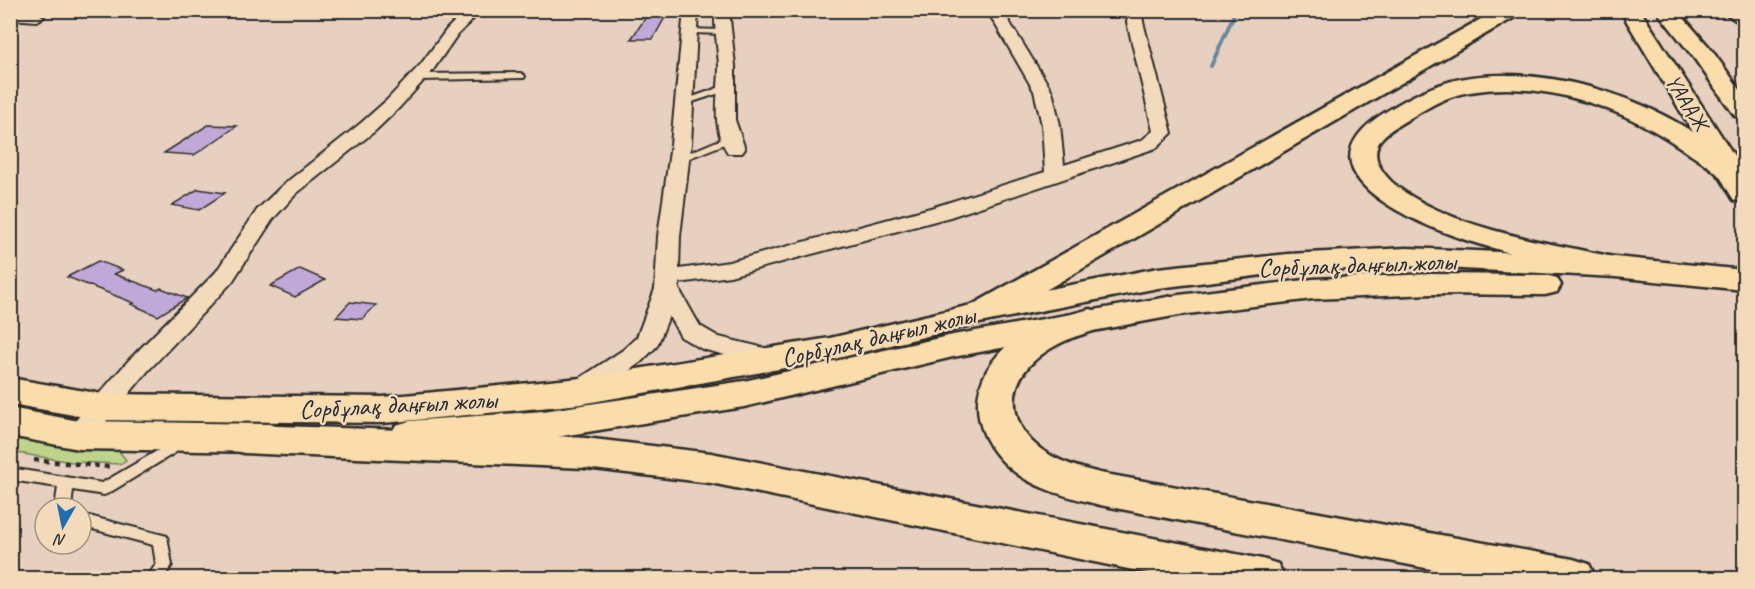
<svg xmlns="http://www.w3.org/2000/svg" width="1755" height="589" viewBox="0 0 1755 589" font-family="Caveat,sans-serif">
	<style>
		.green { fill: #bdd48a; stroke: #74805a; stroke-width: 1.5 }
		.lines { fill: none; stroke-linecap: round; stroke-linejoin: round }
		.stream { stroke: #658a9f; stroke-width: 4 }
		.building { fill: #c0a9d8; stroke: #2b2b2b; stroke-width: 1.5 }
		.lane-casing { stroke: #2b2b2b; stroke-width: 4 }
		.street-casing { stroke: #2b2b2b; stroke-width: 4 }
		.primary-casing { stroke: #2b2b2b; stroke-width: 5 }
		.highway-casing { stroke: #2b2b2b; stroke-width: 5 }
		.path { stroke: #2b2b2b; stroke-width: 4.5; stroke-dasharray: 5 5; stroke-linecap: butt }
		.lane { fill: #f2daba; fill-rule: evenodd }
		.street { fill: #f2daba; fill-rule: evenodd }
		.primary { fill: #faddab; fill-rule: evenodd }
		.highway { fill: #faddab; fill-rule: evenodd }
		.labels { text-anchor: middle; stroke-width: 5; stroke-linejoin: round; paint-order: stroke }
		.far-street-label { font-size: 22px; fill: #2b2b2b; stroke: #f2daba }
		.street-label { font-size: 26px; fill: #2b2b2b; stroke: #f2daba }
	</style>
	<rect width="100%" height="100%" fill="#e8d0c0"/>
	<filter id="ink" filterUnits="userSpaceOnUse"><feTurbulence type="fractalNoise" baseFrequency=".0167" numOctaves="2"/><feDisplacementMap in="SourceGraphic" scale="12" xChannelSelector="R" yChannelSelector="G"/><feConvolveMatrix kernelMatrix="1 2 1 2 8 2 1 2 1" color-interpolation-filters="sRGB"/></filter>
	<g filter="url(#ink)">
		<polygon class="green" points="10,435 119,451 126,460 121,464 72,462 11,452"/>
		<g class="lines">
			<polyline class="stream" points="1211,66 1236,10"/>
		</g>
		<g class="building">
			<polygon points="651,10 669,10 653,39 631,39"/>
			<polygon points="208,125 237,126 194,155 164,153"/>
			<polygon points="198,189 225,193 199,210 172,205"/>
			<polygon points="98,261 123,270 114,274 157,290 161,288 187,298 158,316 131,304 134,303 67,277"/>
			<polygon points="300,269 325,280 295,297 270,286"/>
			<polygon points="350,302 376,305 362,319 336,317"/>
		</g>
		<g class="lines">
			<defs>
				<g id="lane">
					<polygon points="687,29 722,30 726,32 722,34 693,33 689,36 685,34"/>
					<polygon points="521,73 525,76 524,78 418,80 414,77 418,74"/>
					<polygon points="726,85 729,86 729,90 683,105 679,102"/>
					<polygon points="729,136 732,137 732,141 682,161 676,161 674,159"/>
					<polygon points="181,437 186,438 188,442 186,446 109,493 104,495 73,490 71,508 55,508 58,487 10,480 10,468 102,483"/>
					<polygon points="81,514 167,536 172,565 164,578 147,578 156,564 153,545 81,526"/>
				</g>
				<g id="street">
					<polygon points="466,10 482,10 457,35 433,70 399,108 375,131 297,193 273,219 232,282 147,372 89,442 79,445 69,442 65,435 69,428 129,360 216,272 257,210 283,185 361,123 387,100 421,64 447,29"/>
					<polygon points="684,10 698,10 691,144 680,236 679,269 729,262 934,207 1045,172 1042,125 1034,91 987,10 1002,10 1052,91 1060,125 1064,165 1142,140 1153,131 1127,22 1128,10 1142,10 1143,22 1172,133 1156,148 950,217 730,276 679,283 679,289 700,326 719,337 785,353 789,359 785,365 776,368 702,349 681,337 669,316 657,346 641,362 591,398 581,400 571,398 567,391 571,384 623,350 637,337 655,289 658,236 671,144"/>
					<path d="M715 10H729L735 66V120L745 149 742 153H728C710 127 719 96 719 66 718 48 714 29 715 10Z"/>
					<polygon points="10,11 37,13 44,17 37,21 10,19"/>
				</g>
				<g id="primary">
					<polygon points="1407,248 1615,257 1744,270 1744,290 1615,277 1407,266 1288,272 1158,288 984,322 830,360 581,404 383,423 102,420 10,404 10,378 102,394 383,397 581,378 830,338 984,302 1158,268 1288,254"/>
					<polygon points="1431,274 1545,275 1557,278 1561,285 1557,292 1545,295 1431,294 1313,299 1179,315 953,357 744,407 543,439 410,449 396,445 390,435 396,425 410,421 543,411 744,381 953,335 1179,295 1313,279"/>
					<polygon points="10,408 79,421 269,424 283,428 289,438 283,448 269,452 79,449 10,436"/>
				</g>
				<g id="highway">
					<polygon points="1497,10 1523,10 1520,14 996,319 984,322 972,319 967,312 972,305"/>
					<path d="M1620 10H1640L1744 171V202L1734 200C1729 193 1725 184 1720 177 1713 168 1700 161 1691 155 1631 110 1546 79 1470 92 1449 95 1430 106 1412 117 1402 123 1390 129 1382 138 1365 159 1389 182 1406 193 1472 235 1553 242 1626 260L1631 267 1626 274C1602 280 1521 256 1493 248 1442 235 1281 178 1384 113 1410 96 1440 81 1472 77 1546 68 1630 92 1693 132Z"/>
					<polygon points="1656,10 1677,10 1710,48 1744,95 1744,118 1735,116 1694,58"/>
					<polygon points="1721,10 1744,10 1744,23 1737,21"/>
					<path d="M1090 309 1102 312 1107 320C1099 332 1084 333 1072 338 1037 352 1004 379 1018 420 1030 453 1070 466 1100 473L1573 559 1589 564 1596 578H1477L1100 505C1070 497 1036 490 1011 469 966 431 967 376 1014 340 1035 323 1064 316 1090 309Z"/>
					<polygon points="244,425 527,434 585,438 711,453 1262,559 1278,564 1285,578 1172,578 711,483 585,468 244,453 230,449 224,439 230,429"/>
				</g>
			</defs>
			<use href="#lane" class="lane-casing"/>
			<use href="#street" class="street-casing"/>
			<use href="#primary" class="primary-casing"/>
			<use href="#highway" class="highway-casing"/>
			<polyline class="path" points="34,460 110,467"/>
			<use href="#lane" class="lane"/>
			<use href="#street" class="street"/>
			<use href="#primary" class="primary"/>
			<use href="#highway" class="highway"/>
		</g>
	</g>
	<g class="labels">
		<g class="far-street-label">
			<text transform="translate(1688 102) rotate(58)" y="8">ҮАААЖ</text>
		</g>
		<g class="street-label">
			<text transform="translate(1357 264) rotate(-2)" y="9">Сорбұлақ даңғыл жолы</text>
			<text transform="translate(878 336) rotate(-13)" y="9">Сорбұлақ даңғыл жолы</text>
			<text transform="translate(398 404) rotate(-3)" y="9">Сорбұлақ даңғыл жолы</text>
		</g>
	</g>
	<rect width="1755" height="589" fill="none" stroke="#f2daba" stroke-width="36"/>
	<rect x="18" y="18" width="1719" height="553" fill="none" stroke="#2b2b2b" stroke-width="2" filter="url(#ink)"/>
	<g transform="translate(63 526) rotate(189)"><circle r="28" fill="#f2daba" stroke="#a29481" stroke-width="1.5"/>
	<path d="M0-4.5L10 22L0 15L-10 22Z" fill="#1f6fb2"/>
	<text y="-9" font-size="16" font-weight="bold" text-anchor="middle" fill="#2b2b2b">N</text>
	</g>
</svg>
